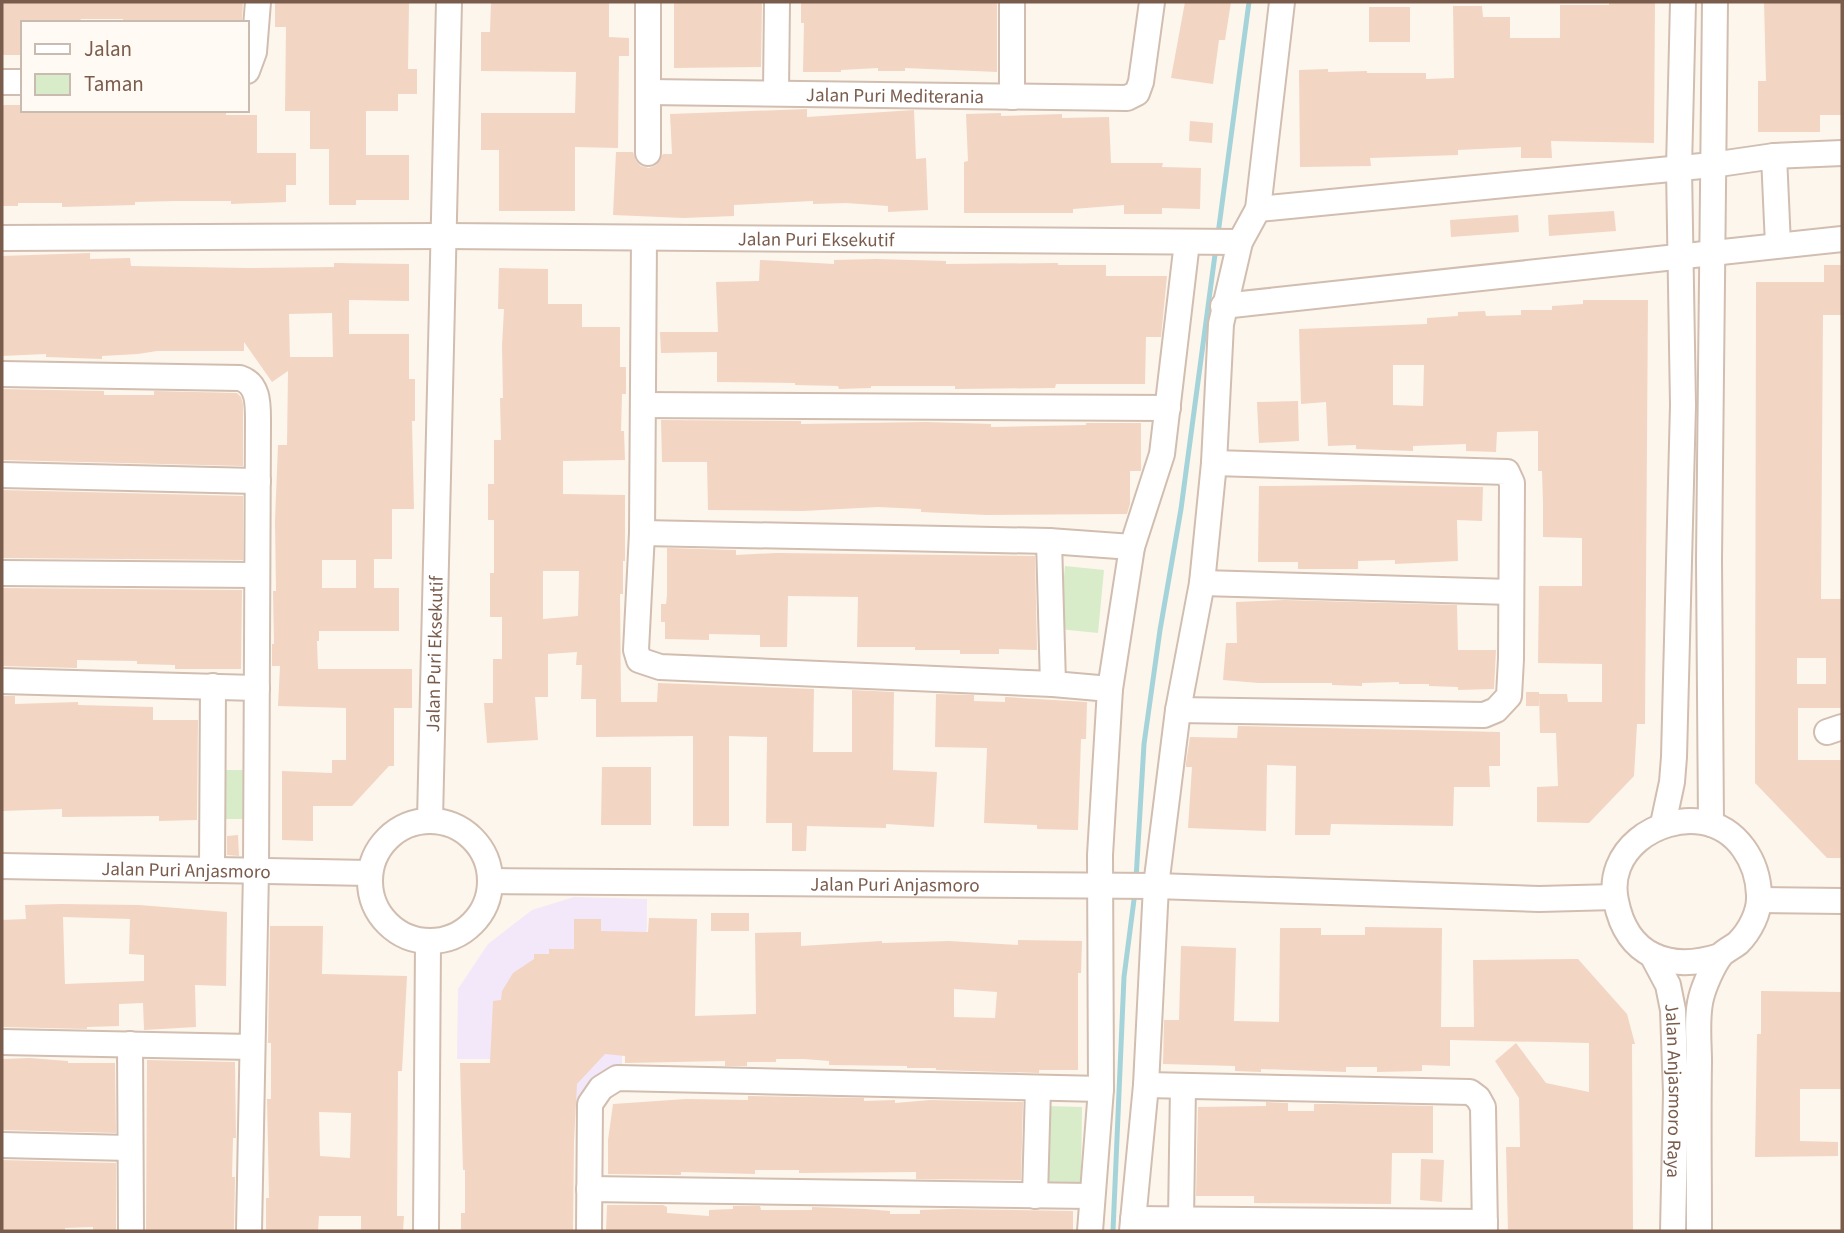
<svg xmlns="http://www.w3.org/2000/svg" width="1844" height="1233" viewBox="0 0 1844 1233" font-family="'Source Sans 3',sans-serif">
	<style>
		.education { fill: #f3e8fa }
		.green { fill: #d8ecc9 }
		.lines { fill: none; stroke-linecap: round; stroke-linejoin: round }
		.stream { stroke: #a5d3da; stroke-width: 5 }
		.building { fill: #f3d5c3; fill-rule: evenodd }
		.minor-casing { stroke: #d1beb0; stroke-width: 28 }
		.minor { stroke: #fff; stroke-width: 24 }
		.labels { text-anchor: middle; stroke-width: 7; stroke-linejoin: round; paint-order: stroke }
		.street-label { font-size: 19px; fill: #7a5c4d; stroke: #fffaf3 }
	</style>
	<rect width="100%" height="100%" fill="#fdf6ec"/>
	<polygon class="education" points="574,897 647,899 646,1012 622,1012 622,1074 583,1099 543,1099 542,1059 457,1059 458,989 488,944 532,910"/>
	<g class="green">
		<polygon points="1065,566 1104,570 1098,633 1059,629"/>
		<rect x="224" y="770" width="22" height="49"/>
		<polygon points="1047,1106 1082,1107 1081,1183 1045,1182"/>
	</g>
	<g class="lines">
		<g class="stream">
			<polyline points="1218,234 1249,2"/>
			<polyline points="1136,879 1144,744 1160,630 1181,509 1216,247"/>
			<polyline points="1113,1231 1124,977 1135,892"/>
		</g>
	</g>
	<g class="building">
		<polygon points="2,2 243,2 242,21 144,23 123,21 123,19 81,19 79,23 23,23 23,55 2,55"/>
		<polygon points="275,2 409,2 408,69 417,69 417,94 398,94 398,111 366,111 366,155 409,155 409,200 356,200 356,205 329,205 329,149 310,149 310,111 285,111 286,27 275,27"/>
		<polygon points="491,2 609,2 609,37 629,38 629,56 619,56 618,148 575,147 575,211 499,211 499,150 481,150 481,113 575,113 576,72 481,71 481,32 490,32"/>
		<polygon points="674,2 762,2 761,67 674,68"/>
		<polygon points="801,2 997,2 997,72 905,68 905,71 878,71 878,68 841,70 841,72 803,72 804,23 801,23"/>
		<polygon points="1185,2 1231,2 1225,40 1219,40 1213,84 1171,78"/>
		<polygon points="1609,2 1655,2 1654,143 1551,141 1552,158 1521,158 1521,147 1458,150 1458,155 1370,158 1371,166 1300,167 1299,70 1328,69 1328,72 1367,71 1367,73 1426,73 1426,79 1454,78 1453,6 1482,6 1483,17 1510,17 1510,38 1560,38 1560,5 1609,5"/>
		<polygon points="1764,2 1842,2 1842,115 1820,115 1820,132 1758,132 1758,81 1766,81"/>
		<rect x="1369" y="7" width="41" height="35"/>
		<polygon points="2,105 23,105 23,110 226,110 226,115 257,115 257,153 296,153 296,185 286,185 286,202 231,204 231,201 176,201 135,202 135,205 62,207 62,203 18,203 18,206 2,206"/>
		<polygon points="807,109 807,117 914,110 916,159 926,158 928,210 888,212 888,206 846,203 813,204 813,201 734,205 734,216 684,218 613,215 616,152 633,152 636,161 641,166 649,168 656,165 663,154 672,154 670,114"/>
		<polygon points="1001,113 1001,116 1062,114 1062,118 1109,117 1111,163 1163,163 1162,167 1201,168 1200,209 1162,208 1162,214 1124,214 1124,205 1073,209 1073,213 964,213 964,162 968,161 966,114"/>
		<polygon points="1190,121 1213,123 1212,143 1189,141"/>
		<polygon points="1614,211 1616,231 1549,236 1548,215"/>
		<polygon points="1518,215 1519,232 1451,237 1450,220"/>
		<path d="M90 253V259L130 258 131 266 247 268 334 267V263L409 264V301L349 300V334H409V379H415V421H412L414 509H392V559H374V588H399V631H319V641H317L318 669H412V708H394V766H389L352 806H313V841L282 840V771L332 773V760H346V708L278 706 280 666H272V644H274L273 591H276L275 521 278 445H287L288 371 272 382 244 342V351H157L138 354 102 356V359L46 357V354L2 356V256ZM332 313 333 357H290L289 314ZM322 560H356V588H322Z"/>
		<polygon points="876,259 946,261 946,264 1058,263 1058,265 1106,265 1106,276 1167,276 1161,337 1146,337 1145,384 1056,384 1055,388 955,389 955,386 871,386 871,388 839,389 838,386 795,385 795,383 717,382 717,352 661,353 660,332 718,332 716,282 759,281 760,260 834,264 834,260"/>
		<path d="M1824 265H1842V315H1823L1821 599H1842V708H1798V760H1841L1842 858H1827L1755 783 1756 282H1824ZM1797 658H1826V684H1797Z"/>
		<path d="M499 268 548 269V304H582V327H620V367H626V394H622L621 431H624L625 460 563 461V494L625 495V561H623V594H620L621 702H657L658 683 814 689 813 752H852V690L894 692 893 770 937 772 934 827 886 824V828L807 826 806 851H792V823H766L767 737 729 736V826H693V736L596 737V699H581L582 665H576L577 652 548 654V697H535L538 740 487 743 484 703H493V659H502V617H490V573H494V520H488V484H494V440H501L500 398H503L502 346 504 309H498ZM543 571H579L578 616 543 619Z"/>
		<path d="M1583 300H1648L1645 724H1637L1634 776 1589 823 1537 822V787L1558 786 1556 733H1540L1539 694H1567L1568 702H1602V664L1538 663 1539 586H1582V538L1543 537V503L1542 471H1538V431L1497 432 1496 452 1466 451V444L1413 446V451L1356 449V445L1328 446 1326 402 1301 404 1299 329 1427 324V318L1458 316V312L1485 311 1486 316 1521 315V310H1552V306L1583 304ZM1393 365H1424L1423 406 1393 405Z"/>
		<polygon points="2,389 104,391 104,395 154,395 154,391 237,393 241,397 243,404 243,466 2,460"/>
		<polygon points="1298,401 1299,441 1259,443 1257,402"/>
		<polygon points="661,420 801,421 801,424 926,422 991,424 991,427 1086,425 1086,423 1141,423 1141,471 1130,471 1130,504 1127,514 987,515 921,512 921,509 878,507 803,511 708,510 707,462 662,462"/>
		<polygon points="1364,485 1483,487 1482,521 1457,520 1458,561 1395,564 1395,560 1358,561 1358,569 1298,569 1298,562 1258,562 1259,486"/>
		<polygon points="2,490 243,496 243,560 2,558"/>
		<polygon points="667,548 736,550 736,555 776,553 1035,556 1037,650 999,649 999,654 960,654 960,650 915,650 915,647 857,647 858,597 788,596 787,647 760,647 760,635 709,634 709,640 665,639 665,622 661,622 661,604 666,604 667,595"/>
		<polygon points="2,588 242,590 241,669 175,669 175,665 137,664 137,661 77,660 77,668 2,666"/>
		<polygon points="1285,600 1457,605 1458,650 1496,650 1494,689 1458,690 1458,687 1429,686 1429,684 1399,684 1399,682 1362,683 1362,686 1332,685 1332,683 1259,683 1223,680 1226,643 1237,643 1236,602"/>
		<rect x="1526" y="692" width="13" height="14"/>
		<polygon points="936,694 974,695 974,701 1005,702 1005,697 1087,702 1086,739 1081,739 1078,830 1037,829 1037,825 984,823 987,748 935,747"/>
		<polygon points="2,696 15,696 15,704 78,702 78,705 153,707 153,720 198,720 197,820 159,821 159,816 62,817 62,809 2,811"/>
		<polygon points="1238,726 1500,732 1500,766 1489,766 1490,787 1454,787 1453,826 1331,824 1330,835 1295,835 1296,766 1267,765 1266,831 1188,828 1192,767 1186,767 1186,763 1190,737 1237,738"/>
		<polygon points="602,767 651,767 651,825 601,825"/>
		<polygon points="238,835 239,856 227,855 227,836"/>
		<path d="M61 904 139 905 227 912 226 986 195 985 196 1027 144 1030 143 1003 119 1004V1026L87 1027V1029L2 1027V920L26 919 25 905ZM63 917 130 919 129 954 144 955V981L65 984Z"/>
		<rect x="711" y="913" width="38" height="18"/>
		<path d="M649 918 697 919 695 1016 756 1014 755 933 801 932V946L882 941V943L949 941 1018 945V940L1082 941 1081 973H1078V1070H1039V1073L936 1070V1068H907V1066L829 1065V1061L804 1059H776V1062H747V1066H725V1061L625 1063V1056L605 1054 577 1084 574 1142 573 1231H461V1213H465V1170H463L460 1063H490L493 1001 501 1000 502 991 513 973 534 959V954H549V949H574V919H601V931L648 932ZM954 989 997 992 995 1018 954 1017Z"/>
		<path d="M270 926H323L322 974 407 976 402 1071H398L397 1216H404L403 1231H361V1216H319L318 1231H266V1198H269L267 1099H271V1043H268ZM319 1112 351 1113 350 1158 320 1156Z"/>
		<polygon points="1365,927 1442,928 1441,1027 1474,1027 1473,960 1578,959 1627,1014 1635,1044 1632,1044 1633,1231 1508,1231 1506,1147 1520,1147 1519,1098 1495,1061 1516,1043 1546,1083 1589,1092 1589,1043 1450,1040 1450,1066 1422,1065 1422,1071 1377,1072 1377,1067 1346,1067 1346,1072 1261,1069 1261,1072 1235,1071 1235,1066 1163,1064 1164,1020 1179,1020 1181,946 1236,948 1234,1021 1279,1022 1280,928 1321,928 1321,935 1365,935"/>
		<polygon points="1761,991 1842,992 1842,1089 1800,1089 1800,1141 1838,1142 1838,1156 1755,1157 1757,1034 1761,1034"/>
		<polygon points="30,1058 68,1061 68,1063 115,1063 116,1133 2,1130 2,1059"/>
		<polygon points="147,1060 235,1062 236,1138 233,1138 232,1177 235,1177 234,1231 146,1231"/>
		<polygon points="748,1096 864,1098 864,1101 895,1100 895,1103 930,1100 1023,1102 1021,1180 916,1179 916,1172 799,1173 799,1170 755,1170 755,1174 681,1172 681,1175 608,1174 608,1140 613,1104 686,1099 748,1100"/>
		<polygon points="1266,1102 1288,1103 1288,1111 1314,1111 1314,1104 1331,1104 1433,1106 1433,1153 1392,1153 1391,1204 1254,1203 1254,1196 1196,1196 1198,1107 1266,1106"/>
		<polygon points="1421,1159 1444,1160 1442,1202 1420,1200"/>
		<polygon points="2,1160 116,1163 116,1231 93,1231 93,1227 65,1228 65,1231 2,1231"/>
		<polygon points="607,1205 663,1205 667,1207 667,1213 709,1216 709,1210 733,1209 733,1206 760,1206 761,1210 812,1210 812,1207 865,1209 890,1211 890,1214 920,1214 920,1210 953,1209 1073,1211 1073,1231 606,1231"/>
	</g>
	<g class="lines">
		<defs>
			<g id="minor">
				<polyline points="1012,2 1012,97"/>
				<polyline points="247,71 254,52 258,2"/>
				<polyline points="2,82 23,82"/>
				<path id="s1" d="M648 92 1127 98 1137 93 1141 82 1152 2"/>
				<polyline points="776,92 777,2"/>
				<polyline points="648,153 648,2"/>
				<polyline points="1774,156 1778,245"/>
				<polyline points="1258,209 1712,165 1774,156 1842,153"/>
				<path id="s2" d="M2 238 444 236 1240 242"/>
				<polyline points="644,238 642,533 636,650 639,660 660,667 1053,684 1110,689"/>
				<polyline points="1223,306 1842,239"/>
				<path d="M2 374 240 378C259 384 258 405 258 422L256 870 249 1231"/>
				<polyline points="643,405 1168,408"/>
				<polyline points="2,475 258,481"/>
				<polyline points="642,533 1049,541 1132,547"/>
				<polyline points="1049,541 1053,684"/>
				<polyline points="2,573 257,575"/>
				<polyline points="1202,583 1511,592"/>
				<polyline points="2,681 257,688"/>
				<polyline points="1178,710 1484,715 1496,710 1509,696 1511,659 1512,483 1507,472 1214,463"/>
				<polyline points="1827,732 1842,727"/>
				<path id="s3" d="M430 820 449 2"/>
				<circle cx="430" cy="881" r="60"/>
				<polyline points="1663,824 1672,782 1674,757 1683,405 1679,168 1683,2"/>
				<polyline points="1711,824 1709,560 1715,2"/>
				<path id="s4" d="M2 866 369 873"/>
				<polyline points="212,870 213,686"/>
				<path id="s5" d="M491 881 1156 886 1539 899 1615 897"/>
				<polyline points="1759,900 1842,901"/>
				<path id="s6" d="M1652 955 1668 985 1673 1010 1676 1093 1673 1231"/>
				<polyline points="2,1042 252,1047"/>
				<polyline points="130,1044 131,1231"/>
				<polyline points="1146,1085 1470,1092 1478,1098 1483,1107 1485,1231"/>
				<polyline points="2,1145 130,1148"/>
				<polyline points="589,1189 1092,1196"/>
				<polyline points="1035,1196 1038,1088"/>
				<polyline points="1133,1219 1485,1222"/>
				<polyline points="1181,1219 1183,1086"/>
				<polyline points="426,1231 428,942"/>
				<polyline points="589,1231 590,1104 601,1088 617,1078 1101,1089"/>
				<polyline points="1090,1231 1101,1089 1100,855 1110,689 1132,547 1162,454 1187,242"/>
				<polyline points="1132,1231 1146,1085 1156,886 1178,710 1202,583 1214,463 1221,324 1240,242 1258,209 1282,2"/>
				<path d="M1699 1231C1699 1175 1698 1118 1699 1062 1699 1042 1696 1018 1701 998 1704 986 1713 965 1721 955 1726 950 1733 947 1738 943 1750 931 1760 912 1759 895 1758 862 1738 828 1702 822 1657 815 1605 851 1616 901 1627 957 1670 972 1720 956"/>
			</g>
		</defs>
		<use href="#minor" class="minor-casing"/>
		<use href="#minor" class="minor"/>
	</g>
	<g class="labels">
		<g class="street-label">
			<text dy="7" stroke="none"><textPath href="#s1" startOffset="247">Jalan Puri Mediterania</textPath></text>
			<text dy="7" stroke="none"><textPath href="#s2" startOffset="814">Jalan Puri Eksekutif</textPath></text>
			<text dy="7" stroke="none"><textPath href="#s3" startOffset="166">Jalan Puri Eksekutif</textPath></text>
			<text dy="7" stroke="none"><textPath href="#s4" startOffset="184">Jalan Puri Anjasmoro</textPath></text>
			<text dy="7" stroke="none"><textPath href="#s5" startOffset="404">Jalan Puri Anjasmoro</textPath></text>
			<text dy="7" stroke="none"><textPath href="#s6" startOffset="140">Jalan Anjasmoro Raya</textPath></text>
		</g>
	</g>
	<rect width="1844" height="1233" fill="none" stroke="#7a5c4d" stroke-width="7"/>
	<rect x="21" y="21" width="228" height="91" fill="#fffaf3" stroke="#cabbb1" stroke-width="2"/>
	<rect x="35" y="44" width="35" height="10" fill="#ffffff" stroke="#cabbb1" stroke-width="2"/>
	<text x="84" y="56" font-size="21" fill="#7a5c4d">Jalan</text>
	<rect x="35" y="74" width="35" height="21" fill="#d8ecc9" stroke="#cabbb1" stroke-width="2"/>
	<text x="84" y="91" font-size="21" fill="#7a5c4d">Taman</text>
</svg>
